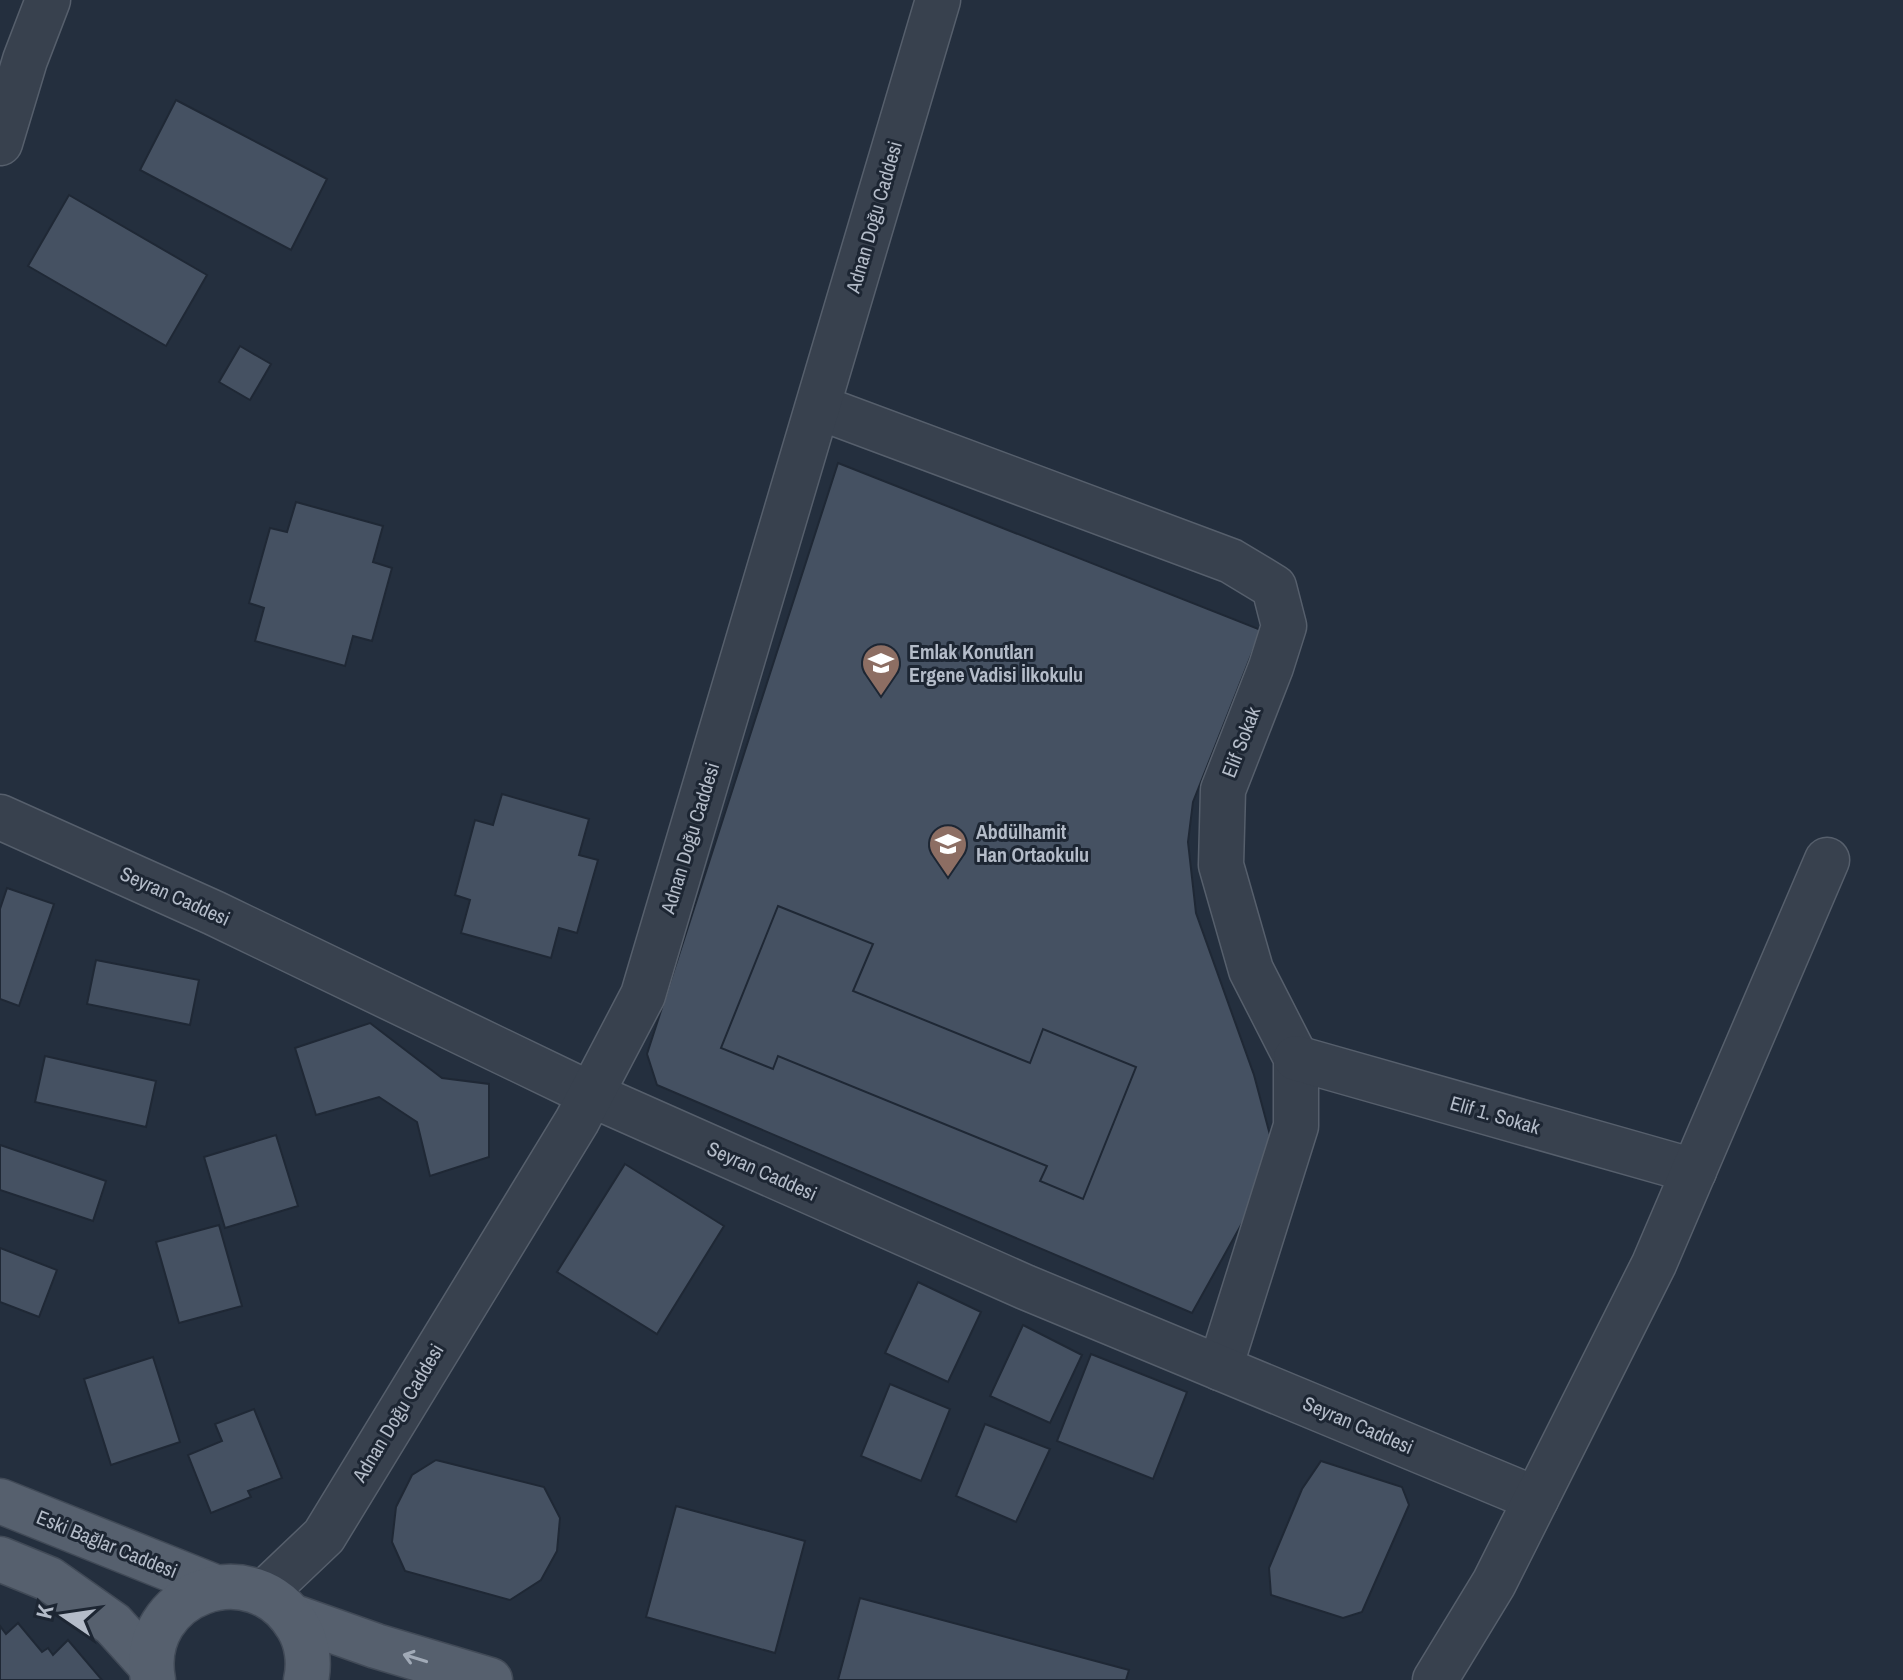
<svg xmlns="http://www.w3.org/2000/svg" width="1903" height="1680" viewBox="0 0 1903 1680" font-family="'Archivo Narrow',sans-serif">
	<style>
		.building { fill: #455162; stroke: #1f2835; stroke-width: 2 }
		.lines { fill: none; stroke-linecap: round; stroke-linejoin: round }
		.minor-casing { stroke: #565f6c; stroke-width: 47 }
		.major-casing { stroke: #414a57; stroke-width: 47 }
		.minor { stroke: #38414e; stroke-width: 44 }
		.major { stroke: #56606e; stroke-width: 44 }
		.oneway { stroke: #a1aab7 }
		.labels { text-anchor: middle; stroke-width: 6; stroke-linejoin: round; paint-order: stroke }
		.street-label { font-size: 20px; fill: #b4bcc9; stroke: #1d2633 }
		.poi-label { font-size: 20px; font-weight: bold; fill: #b4bcc9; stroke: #1d2633; text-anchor: start }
	</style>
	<rect width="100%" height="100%" fill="#242f3e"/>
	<g class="building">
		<polygon points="176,100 327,179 291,250 140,170"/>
		<polygon points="69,195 207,275 166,346 28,266"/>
		<polygon points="240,346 271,364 250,400 219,382"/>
		<polygon points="838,463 1261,630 1193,802 1188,842 1196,913 1254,1075 1270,1135 1260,1191 1192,1313 657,1085 647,1054"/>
		<polygon points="296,502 383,526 373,562 392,568 372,641 353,636 345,666 255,641 264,608 249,603 270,528 287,532"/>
		<polygon points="502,794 589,819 579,855 598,860 577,933 559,928 551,958 461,933 470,900 455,895 475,820 493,825"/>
		<polygon points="7,888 54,904 19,1006 0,999 0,909"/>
		<polygon points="778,906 873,944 853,991 1030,1063 1043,1029 1136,1067 1083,1199 1040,1181 1047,1166 778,1056 773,1069 721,1048"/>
		<polygon points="96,960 199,980 190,1025 87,1004"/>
		<polygon points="370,1023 442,1078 489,1084 489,1157 430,1176 417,1122 379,1097 316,1115 295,1048"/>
		<polygon points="45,1056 156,1081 146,1127 35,1102"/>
		<polygon points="276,1135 298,1206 225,1228 204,1157"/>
		<polygon points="0,1145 106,1181 93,1221 0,1190"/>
		<polygon points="625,1164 724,1226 657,1334 557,1272"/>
		<polygon points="219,1225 242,1306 179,1323 156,1242"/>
		<polygon points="0,1248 57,1270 39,1317 0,1302"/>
		<polygon points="918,1282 981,1312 948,1382 885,1353"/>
		<polygon points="1023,1325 1082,1355 1050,1423 990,1396"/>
		<polygon points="1091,1354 1187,1392 1153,1479 1057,1441"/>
		<polygon points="153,1357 180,1442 111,1465 84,1379"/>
		<polygon points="890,1384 950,1409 921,1481 861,1456"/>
		<polygon points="254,1409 282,1478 248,1491 251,1497 211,1513 188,1455 222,1441 215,1424"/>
		<polygon points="985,1424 1050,1449 1016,1522 956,1496"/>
		<polygon points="436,1460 544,1487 560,1518 557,1551 541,1580 510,1600 405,1571 392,1542 396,1507 412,1475"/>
		<polygon points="1321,1461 1402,1487 1409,1505 1362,1612 1343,1618 1271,1595 1269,1568 1302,1489"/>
		<polygon points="676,1506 805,1541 775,1653 646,1617"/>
		<polygon points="860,1598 1129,1670 1126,1680 838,1680"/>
		<polygon points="18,1623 42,1652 48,1648 53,1655 68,1640 102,1680 0,1680 0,1626 6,1634"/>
	</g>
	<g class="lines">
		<defs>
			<g id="minor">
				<polyline points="0,143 25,60 48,0"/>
				<polyline points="818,407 1231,561 1274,587 1284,626 1271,667 1223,790 1221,865 1251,970 1296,1058 1296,1126 1220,1368"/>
				<polyline points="0,817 214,913 590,1094 1025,1287 1536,1499"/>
				<polyline points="1296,1058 1694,1171"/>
				<polyline points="264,1593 324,1536 577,1121 643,995 938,0"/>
				<polyline points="1435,1680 1494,1583 1654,1264 1827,860"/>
			</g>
			<g id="major">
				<polyline points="0,1501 215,1587"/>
				<polyline points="0,1559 49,1579 113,1624 151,1666"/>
				<polyline points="291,1616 376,1646 490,1680"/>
				<path d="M153 1680C137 1593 253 1550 298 1627 307 1642 310 1662 306 1680"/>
			</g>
		</defs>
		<use href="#minor" class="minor-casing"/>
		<use href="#major" class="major-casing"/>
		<use href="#minor" class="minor"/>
		<use href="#major" class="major"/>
	</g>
	<defs><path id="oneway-shaft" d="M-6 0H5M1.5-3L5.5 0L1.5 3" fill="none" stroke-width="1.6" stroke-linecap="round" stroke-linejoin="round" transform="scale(2)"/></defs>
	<use class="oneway" href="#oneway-shaft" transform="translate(415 1658) rotate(-163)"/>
	<defs>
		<symbol id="school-pin" viewBox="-11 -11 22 30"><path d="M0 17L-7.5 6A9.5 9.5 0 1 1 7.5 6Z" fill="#8d6e63" stroke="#1d2633"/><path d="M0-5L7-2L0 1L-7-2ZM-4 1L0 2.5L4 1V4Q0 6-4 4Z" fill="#fff"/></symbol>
	</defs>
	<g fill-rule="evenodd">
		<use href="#school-pin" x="859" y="641" width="44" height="60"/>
		<use href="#school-pin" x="926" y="822" width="44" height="60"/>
	</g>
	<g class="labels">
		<g class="street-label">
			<text transform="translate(874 217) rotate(-74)" y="7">Adnan Doğu Caddesi</text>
			<text transform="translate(1241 742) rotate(-69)" y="7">Elif Sokak</text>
			<text transform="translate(690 838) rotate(-73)" y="7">Adnan Doğu Caddesi</text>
			<text transform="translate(175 896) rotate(24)" y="7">Seyran Caddesi</text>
			<text transform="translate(1495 1115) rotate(16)" y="7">Elif 1. Sokak</text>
			<text transform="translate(762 1171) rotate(24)" y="7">Seyran Caddesi</text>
			<text transform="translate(398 1413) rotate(-59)" y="7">Adnan Doğu Caddesi</text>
			<text transform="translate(1358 1425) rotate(23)" y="7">Seyran Caddesi</text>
			<text transform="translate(107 1544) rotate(22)" y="7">Eski Bağlar Caddesi</text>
		</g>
		<g class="poi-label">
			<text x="909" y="659">Emlak Konutları<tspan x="909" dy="23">Ergene Vadisi İlkokulu</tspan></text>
			<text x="976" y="839">Abdülhamit<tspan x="976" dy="23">Han Ortaokulu</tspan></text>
		</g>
	</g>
	<g transform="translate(64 1616) rotate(283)" stroke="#1d2633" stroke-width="6" paint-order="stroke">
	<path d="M0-6L14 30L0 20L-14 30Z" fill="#b4bcc9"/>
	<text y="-12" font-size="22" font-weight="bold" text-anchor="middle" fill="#b4bcc9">K</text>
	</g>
</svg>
